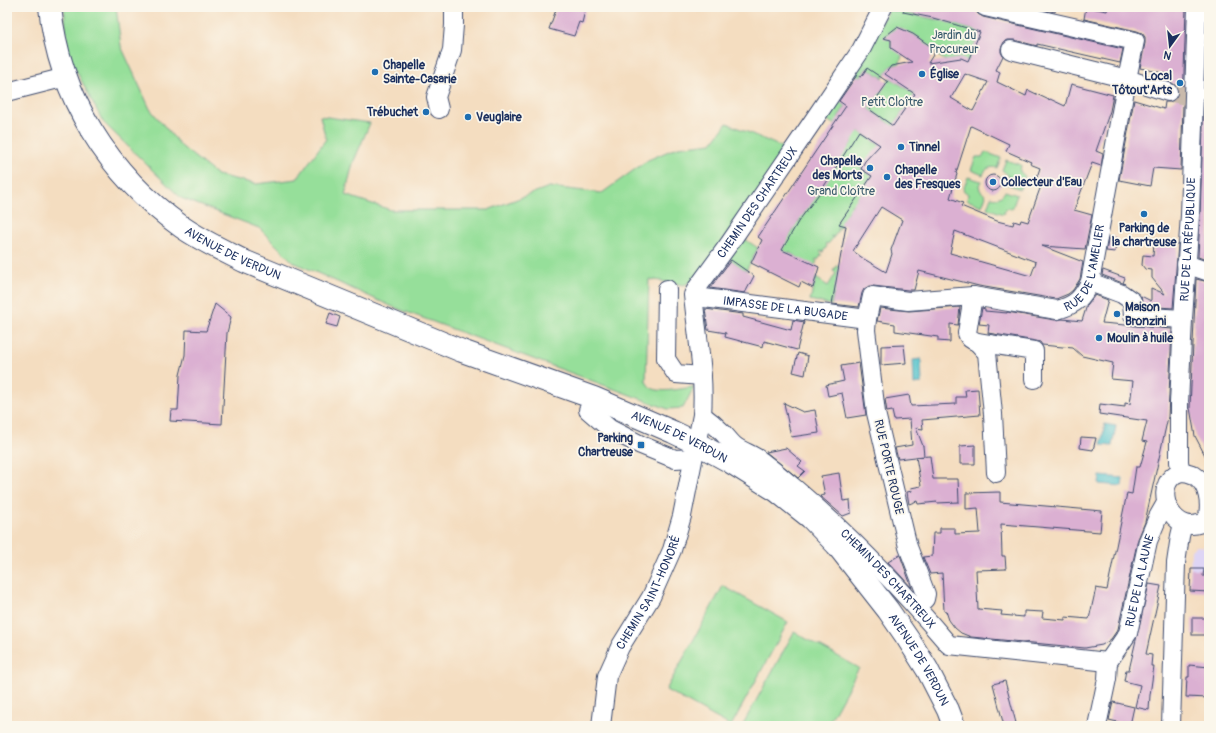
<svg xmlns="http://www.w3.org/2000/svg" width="1216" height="733" viewBox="0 0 1216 733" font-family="Pangolin,sans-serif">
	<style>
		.built { fill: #ded5f5 }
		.green { fill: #96df9a; stroke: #58877c }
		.water { fill: #55c2cb; stroke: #387894 }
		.building { fill: #dbb0d2; fill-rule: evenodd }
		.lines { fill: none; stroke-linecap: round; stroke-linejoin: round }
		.minor-tunnel { stroke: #c9baac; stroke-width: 18; stroke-dasharray: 18 9; stroke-linecap: butt }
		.minor-casing { stroke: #3c496d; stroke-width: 20 }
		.major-casing { stroke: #3c496d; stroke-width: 24 }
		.minor { stroke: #fff; stroke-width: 18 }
		.major { stroke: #fff; stroke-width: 22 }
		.poi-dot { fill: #1f6fb2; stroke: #fbf7ec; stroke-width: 1.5 }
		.labels { text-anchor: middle; stroke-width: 3.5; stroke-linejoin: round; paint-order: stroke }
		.park-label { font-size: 12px; fill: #3a5b6d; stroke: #fbf7ec }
		.poi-label { font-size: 12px; font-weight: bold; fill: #1b2f5e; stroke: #fbf7ec; text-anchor: start }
		.street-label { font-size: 12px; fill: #1b2f5e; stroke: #fbf7ec }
	</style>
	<rect width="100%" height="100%" fill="#fbf7ec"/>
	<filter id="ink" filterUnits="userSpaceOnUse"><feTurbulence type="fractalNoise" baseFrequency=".025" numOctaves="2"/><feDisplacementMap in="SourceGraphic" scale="8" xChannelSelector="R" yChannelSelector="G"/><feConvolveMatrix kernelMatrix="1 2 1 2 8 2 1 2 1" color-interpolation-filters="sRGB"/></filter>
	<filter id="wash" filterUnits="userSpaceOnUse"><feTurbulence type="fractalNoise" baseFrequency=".012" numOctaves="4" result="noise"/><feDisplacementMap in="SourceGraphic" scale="16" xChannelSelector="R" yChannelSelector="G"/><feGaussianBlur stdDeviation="0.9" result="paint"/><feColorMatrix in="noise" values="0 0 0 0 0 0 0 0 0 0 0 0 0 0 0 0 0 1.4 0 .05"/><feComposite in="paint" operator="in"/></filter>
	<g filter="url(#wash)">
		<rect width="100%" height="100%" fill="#f4ddc0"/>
		<polygon class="built" points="1196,546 1209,547 1209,592 1190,591 1191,550"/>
		<g class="green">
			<path d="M64 7H116L121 46 150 109 181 146 217 175 256 184 297 179 326 139 320 116 370 123 353 163 345 195 391 210H488L549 187 602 193 648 160 678 147 712 143 727 123 786 149 705 275 684 285 649 279 646 381C647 383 648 385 649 386 657 395 683 388 694 387L683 408 668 409 393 307 293 262 259 228 181 198 103 122 68 55Z"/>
			<path d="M889 10 944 21 980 32 968 61 960 58 946 61 934 53 936 50 935 48 932 52C924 41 916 33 902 32V28H900V32L895 33 893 30 892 31 894 34 891 40 902 55 900 63 891 66 883 78 867 68 860 78 852 73Z"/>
			<polygon points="890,78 915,94 893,126 869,109"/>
			<polygon points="834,98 846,106 838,117 846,123 842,130 823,117"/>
			<polygon points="857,130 887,150 865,161 861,169 874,177 870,182 868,181 867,182 869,184 865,190 863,189 862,189 864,191 860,198 857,197 857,198 859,199 854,206 852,204 851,206 853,207 846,213 848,215 841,221 843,223 839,229 837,228 836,229 838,230 834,237 831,236 831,237 833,238 828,244 826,243 825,244 827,246 823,252 821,251 820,252 822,254 818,260 816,259 815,260 817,262 813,267 790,253 778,251 794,230 794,229 792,227 797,221 799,222 800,221 798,219 802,213 804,214 805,213 803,211 852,142"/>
			<path d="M985 152 1001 158 997 168C990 166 985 169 983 175L971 170 976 157H982Z"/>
			<polygon points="1006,160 1021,165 1020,172 1025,176 1020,189 1007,184 1009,181 1008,175 1002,170"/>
			<polygon points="968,177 981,181 979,185 980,190 986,196 982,206 967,200 968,194 963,190"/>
			<path d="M1005 191 1017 195 1012 209 1006 208 1003 214 987 208 991 197C998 199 1003 196 1005 191Z"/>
			<polygon points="740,236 758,248 746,271 727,257"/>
			<polygon points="837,265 852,275 843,297 833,295 831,305 810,300 816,278 828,286 836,273 833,271"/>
			<polygon points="723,586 788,622 731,726 666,690"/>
			<polygon points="794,632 859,668 827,726 742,726"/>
		</g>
		<g class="water">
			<polygon points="921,359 922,383 914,384 913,360"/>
			<polygon points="1105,424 1116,426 1112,446 1101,445"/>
			<polygon points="1100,476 1123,478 1122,486 1099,484"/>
		</g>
		<g id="blocks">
			<g class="building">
				<polygon points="557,7 586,7 582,23 579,22 574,36 549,29"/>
				<path d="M904 7H951L964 10 965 7H968L975 9 978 14 983 17 1123 49 1120 63 1037 44V46L1014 40H1008L1004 42 1001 48V52L1003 56 996 70 1000 72 997 82 1026 96 1028 90 1049 100 1050 99 1065 106 1071 84 1113 95 1110 111 1096 151 1103 154 1101 166 1092 163 1074 210 1092 215 1085 249 1042 246 1083 262 1080 279 1073 290 1068 294 1056 299 979 286 919 271 914 290H908L873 286H869L864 289 862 293 859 307 832 304 846 226 839 224 872 176 861 169 865 161 880 145 859 131 821 191 798 222 782 250 819 267 813 288 801 282 799 287 751 263 762 240 758 237 846 106 839 101 857 75 861 77 867 68 888 82 869 109 893 126 915 94 885 74 891 66 912 62 891 48V40L883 38 897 27 913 34 936 50 928 63 961 58 968 61 980 32 933 18 903 12ZM965 74 988 82 973 111 951 98ZM971 126 1009 144 1006 151 1031 162 1030 164 1040 168 1036 180 1042 183 1028 222 1021 220 1020 223 1014 221 1013 225 997 221 961 206 963 203 950 198 957 174 956 173ZM881 207 902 220 891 250 892 254 886 272 864 259 853 251ZM955 231 1036 262 1031 276 950 253Z"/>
				<polygon points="1032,7 1056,7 1055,12"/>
				<polygon points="1086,7 1107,11 1108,7 1186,7 1181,170 1153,168 1150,186 1119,180 1134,100 1164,109 1165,102 1171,102 1175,99 1178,95 1178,89 1175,85 1170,82 1172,75 1140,68 1145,43 1145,37 1142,33 1137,31 1084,19"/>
				<polygon points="1207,7 1209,7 1209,261 1198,257 1200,216"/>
				<circle cx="993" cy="183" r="8"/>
				<polygon points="1109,237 1117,238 1115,252 1106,251"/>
				<polygon points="1154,242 1178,244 1173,308 1143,306 1141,296 1151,301 1151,288 1165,294 1152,278 1152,270 1145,269 1142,265 1143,255 1153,256"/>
				<polygon points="731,260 754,276 745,293 710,288"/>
				<polygon points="1103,270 1125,278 1123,283 1125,284 1102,275"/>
				<polygon points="1196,279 1209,282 1209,463 1195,436 1190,408"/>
				<polygon points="1095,295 1108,300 1102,323 1172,329 1168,417 1145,522 1138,539 1118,629 1111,639 1107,642 1102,645 1085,648 971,637 961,633 955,628 949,620 946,611 944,611 942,573 930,574 923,557 932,556 933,533 940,533 940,528 955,528 955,534 980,533 978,508 966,509 966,493 1000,492 1000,502 1102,511 1100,532 1001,524 1002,556 1005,556 1006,569 976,570 978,609 1002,611 1001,615 1024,617 1024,611 1043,612 1042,618 1065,620 1065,617 1089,619 1096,588 1107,590 1127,493 1132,494 1136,467 1140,467 1147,442 1142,441 1147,421 1099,414 1100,404 1125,407 1125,403 1130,404 1133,381 1111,379 1113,363 1082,356 1073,348 1042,345 1040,342 1036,341 988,333 989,325 979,324 982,308 985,309 985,311 1007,313 1007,312 1055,320 1062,319 1082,321 1087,305"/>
				<polygon points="215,304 231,317 227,333 222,424 170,421 171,410 178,410 180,375 185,355 186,330 206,331"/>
				<polygon points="960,307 958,325 950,324 950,342 938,341 938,337 895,331 895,324 877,321 880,308 909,311"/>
				<polygon points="705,309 743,314 743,317 791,330 793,320 804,322 797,350 764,341 763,347 725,337 726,333 708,330"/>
				<polygon points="330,313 340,317 337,327 326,324"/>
				<polygon points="904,345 906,363 881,365 881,346"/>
				<polygon points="798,353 808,356 805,375 793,372"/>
				<polygon points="859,363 866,415 847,418 842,393 828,396 826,385 844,381 841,366"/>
				<polygon points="978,389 980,415 922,420 923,429 916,428 923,446 924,456 898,459 895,448 912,445 910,419 894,420 892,411 887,412 885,399 909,395 911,406 956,404 956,397 966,397 965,390"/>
				<polygon points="784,403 803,412 815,410 819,433 791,437"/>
				<polygon points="1081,437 1096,438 1093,450 1080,448"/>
				<polygon points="975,445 975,464 960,464 960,446"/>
				<polygon points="786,448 802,462 798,466 805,471 798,478 766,452"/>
				<polygon points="930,456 933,479 958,479 959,502 937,503 937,502 918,504 917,501 909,504 907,492 912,491 911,488 921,486 916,457"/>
				<polygon points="839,473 843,501 850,500 851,513 843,516 820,496 825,495 821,476"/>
				<polygon points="900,555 912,588 888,562"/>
				<polygon points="1191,569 1204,569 1203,576 1209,576 1209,592 1190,591"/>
				<polygon points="1149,584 1161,586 1146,654 1152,655 1151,666 1154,666 1150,695 1149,710 1135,707 1140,685 1124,681 1126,670 1129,670"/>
				<rect x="1192" y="618" width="17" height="17"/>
				<polygon points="1189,665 1209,667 1209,698 1186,697 1187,677 1189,677"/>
				<polygon points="1005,681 1016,723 1004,726 993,684"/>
				<polygon points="1113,702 1134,707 1130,725 1109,720"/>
			</g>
		</g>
	</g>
	<g filter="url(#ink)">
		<use href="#blocks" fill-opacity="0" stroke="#3c496d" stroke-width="1"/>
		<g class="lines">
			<g class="minor-tunnel">
				<polyline points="1168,92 1186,96"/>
				<polyline points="1202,96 1209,99"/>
			</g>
			<defs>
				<g id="minor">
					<polyline points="1011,50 1127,79 1168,92"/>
					<polyline points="7,92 66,77"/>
					<polyline points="439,109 436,97 452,50 454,25 454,7"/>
					<polyline points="1186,264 1209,272"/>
					<polyline points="1090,282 1122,294 1132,301 1133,316 1183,319"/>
					<polyline points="667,289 666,359 676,374 702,376"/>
					<path d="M973 296 967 333C969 339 972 340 977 342L1034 351V379"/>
					<path id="s1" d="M704 298 867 319"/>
					<polyline points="977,342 987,353 993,414 996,473"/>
					<polyline points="588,410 610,429 641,445 675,459 693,458"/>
					<path id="s2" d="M702 415C709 420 716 426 723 433 727 437 730 442 735 446 743 452 753 454 761 461 831 515 892 578 949 645L1108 662"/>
					<path id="s3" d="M1181 472 1179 462V403L1183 319 1190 215 1197 7"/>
					<path d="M1181 472C1185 472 1190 473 1194 475 1209 484 1211 505 1207 520 1177 540 1152 494 1173 476 1175 474 1179 473 1181 472Z"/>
					<path id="s4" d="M917 607 925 599 926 594 908 547 876 413 866 330 867 319 872 296 908 301 973 296 1057 310C1076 305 1082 298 1090 282L1127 79 1135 41 985 7"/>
					<path id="s5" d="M601 726 607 676 620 647 651 597 672 550 682 516 702 415C705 375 697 335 693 295L697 288 729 244 811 124 861 50 883 7"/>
					<path id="s6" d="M1097 726 1107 679 1108 662 1128 633 1148 541 1158 517 1166 503"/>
					<polyline points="1171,726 1176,563 1180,536 1183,524"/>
				</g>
				<g id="major">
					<path id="s7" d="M50 7C59 97 109 175 182 227 202 241 224 251 246 262L462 351 594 398 673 432 696 443 729 461 777 491 811 518 837 545 888 610 908 639 927 669 948 710 954 726"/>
				</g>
			</defs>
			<use href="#minor" class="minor-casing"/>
			<use href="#major" class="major-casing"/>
			<use href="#minor" class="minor"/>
			<use href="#major" class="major"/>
		</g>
	</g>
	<g class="poi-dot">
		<circle cx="375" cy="72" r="4"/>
		<circle cx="922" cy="74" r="4"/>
		<circle cx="1180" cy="83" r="4"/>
		<circle cx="426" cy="112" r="4"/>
		<circle cx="468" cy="117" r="4"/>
		<circle cx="901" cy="147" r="4"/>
		<circle cx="870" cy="168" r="4"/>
		<circle cx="887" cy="177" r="4"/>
		<circle cx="993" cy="182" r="4"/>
		<circle cx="1144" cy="214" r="4"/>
		<circle cx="1117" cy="314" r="4"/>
		<circle cx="1099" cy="338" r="4"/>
		<rect x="637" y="441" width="8" height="8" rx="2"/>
	</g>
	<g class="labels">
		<g class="park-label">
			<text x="954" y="39">Jardin du<tspan x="954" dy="14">Procureur</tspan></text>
			<text x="892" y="106">Petit Cloître</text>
			<text x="841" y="195">Grand Cloître</text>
		</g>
		<g class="poi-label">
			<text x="383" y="69">Chapelle<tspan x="383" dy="14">Sainte-Casarie</tspan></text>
			<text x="930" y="78">Église</text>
			<text x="1172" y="80" text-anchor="end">Local<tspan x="1172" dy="14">Tôtout'Arts</tspan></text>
			<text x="418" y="116" text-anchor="end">Trébuchet</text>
			<text x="476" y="121">Veuglaire</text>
			<text x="909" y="151">Tinnel</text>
			<text x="862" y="165" text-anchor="end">Chapelle<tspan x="862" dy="14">des Morts</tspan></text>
			<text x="895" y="174">Chapelle<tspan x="895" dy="14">des Fresques</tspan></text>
			<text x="1001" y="186">Collecteur d'Eau</text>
			<text x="1144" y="232" text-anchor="middle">Parking de<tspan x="1144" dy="14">la chartreuse</tspan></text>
			<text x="1125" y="311">Maison<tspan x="1125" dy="14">Bronzini</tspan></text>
			<text x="1107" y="342">Moulin à huile</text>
			<text x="633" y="442" text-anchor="end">Parking<tspan x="633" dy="14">Chartreuse</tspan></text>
		</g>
		<g class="street-label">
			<text dy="4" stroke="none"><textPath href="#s5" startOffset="564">CHEMIN DES CHARTREUX</textPath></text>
			<text dy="4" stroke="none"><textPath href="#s3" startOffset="233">RUE DE LA RÉPUBLIQUE</textPath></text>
			<text dy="4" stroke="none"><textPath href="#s7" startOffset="322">AVENUE DE VERDUN</textPath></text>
			<text dy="4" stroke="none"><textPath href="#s4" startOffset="565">RUE DE L'AMELIER</textPath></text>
			<text dy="4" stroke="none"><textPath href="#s1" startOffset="82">IMPASSE DE LA BUGADE</textPath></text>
			<text dy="4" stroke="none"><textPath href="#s7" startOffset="805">AVENUE DE VERDUN</textPath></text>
			<text transform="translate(889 467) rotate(77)" y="4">RUE PORTE ROUGE</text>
			<text dy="4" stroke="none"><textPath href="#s2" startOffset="249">CHEMIN DES CHARTREUX</textPath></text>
			<text dy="4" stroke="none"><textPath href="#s6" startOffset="154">RUE DE LA LAUNE</textPath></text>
			<text dy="4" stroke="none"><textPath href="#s5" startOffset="144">CHEMIN SAINT-HONORÉ</textPath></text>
			<text dy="4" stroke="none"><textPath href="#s7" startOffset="1139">AVENUE DE VERDUN</textPath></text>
		</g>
	</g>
	<rect width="1216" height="733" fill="none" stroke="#fbf7ec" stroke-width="24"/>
	<g transform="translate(1170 46) rotate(195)" stroke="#fbf7ec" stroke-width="3" paint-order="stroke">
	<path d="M0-3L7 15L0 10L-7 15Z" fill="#1b2f5e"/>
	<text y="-6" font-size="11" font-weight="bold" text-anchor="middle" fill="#1b2f5e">N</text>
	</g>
</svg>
